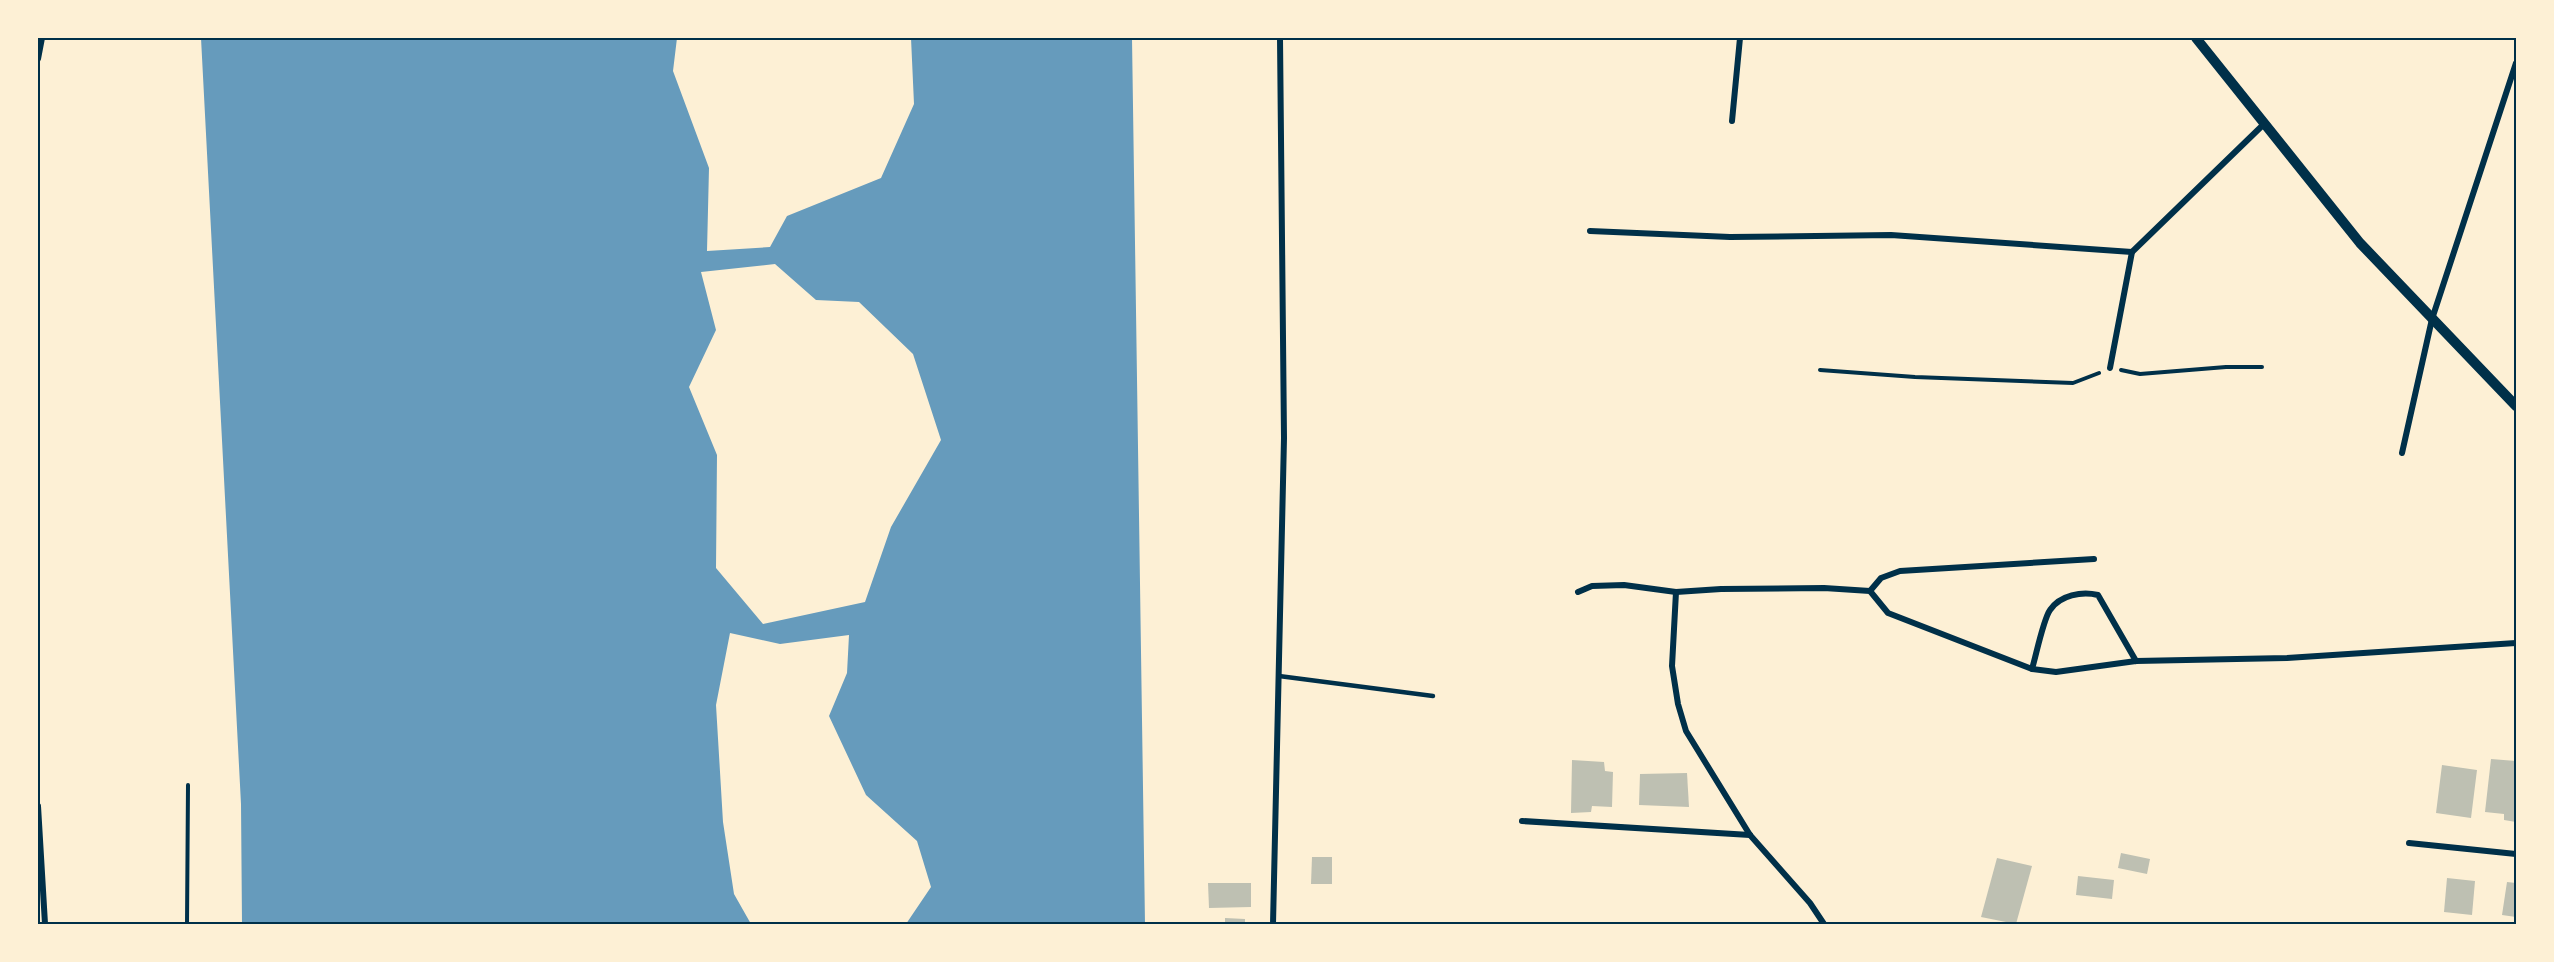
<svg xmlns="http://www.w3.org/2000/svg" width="2554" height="962" viewBox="0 0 2554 962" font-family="Jost,sans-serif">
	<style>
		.water { fill: #669bbc; fill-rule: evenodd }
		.building { fill: #bec0b2 }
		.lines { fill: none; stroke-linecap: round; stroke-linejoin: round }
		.path { stroke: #003049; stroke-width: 4 }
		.service { stroke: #003049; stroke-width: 4.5 }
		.minor { stroke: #003049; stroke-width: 6 }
		.tertiary { stroke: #003049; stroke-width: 10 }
		.neatline { fill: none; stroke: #003049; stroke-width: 2 }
	</style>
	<rect width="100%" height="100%" fill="#fdf0d5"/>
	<path class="water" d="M201 38H677L673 71 709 168 707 251 770 247 787 216 881 178 914 104 911 38H1132L1145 924H906L931 887 917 841 866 795 829 716 847 673 849 635 780 644 730 633 716 705 723 822 734 894 751 924H242L241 804ZM775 264 816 300 859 302 913 354 941 440 891 527 865 602 763 624 716 568 717 455 689 387 716 330 701 272Z"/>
	<g class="building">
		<polygon points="2491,759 2516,761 2516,822 2504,820 2504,814 2485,812"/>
		<polygon points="1572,760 1604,762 1605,771 1613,772 1612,807 1592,806 1591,812 1571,813"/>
		<polygon points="2442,765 2477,770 2471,818 2436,813"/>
		<polygon points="1687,773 1689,807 1639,805 1640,774"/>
		<polygon points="2121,853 2150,859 2147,874 2118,868"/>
		<polygon points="1312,857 1332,857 1332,884 1311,884"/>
		<polygon points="1997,858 2032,866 2016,924 1981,917"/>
		<polygon points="2078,876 2114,880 2112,899 2076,895"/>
		<polygon points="2447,878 2475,881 2472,915 2444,912"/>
		<polygon points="2507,882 2516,883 2516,917 2502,915"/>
		<polygon points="1208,883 1251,883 1251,907 1209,908"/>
		<polygon points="1225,918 1245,919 1245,924 1225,924"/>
	</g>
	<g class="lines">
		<g class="path">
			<polyline points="1820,370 1915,377 2073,383 2099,373"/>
			<polyline points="2121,370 2140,374 2226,367 2262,367"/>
			<polyline points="187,924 188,785"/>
		</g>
		<polyline class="service" points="1279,676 1433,696"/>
		<g class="minor">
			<polyline points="38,59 42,38"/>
			<polyline points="1732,121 1740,38"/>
			<polyline points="1590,231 1730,237 1891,235 2132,252 2264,124"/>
			<polyline points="2110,368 2132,252"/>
			<polyline points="2402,453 2432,319 2516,63"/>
			<polyline points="1870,591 1881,578 1900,571 2094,559"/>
			<polyline points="1578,592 1592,586 1624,585 1676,592 1721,589 1824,588 1870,591 1888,613 2032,669 2056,672 2136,661 2287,658 2516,643"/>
			<polyline points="1676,592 1672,666 1678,704 1686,731 1750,835 1810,903 1824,924"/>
			<path d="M2032 669C2036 656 2043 620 2050 610 2060 595 2082 591 2098 595L2136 661"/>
			<polyline points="38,806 45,924"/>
			<polyline points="1522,821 1750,835"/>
			<polyline points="2409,843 2516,854"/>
			<polyline points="1273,924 1284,438 1280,38"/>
		</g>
		<polyline class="tertiary" points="2196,38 2360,243 2516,406"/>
	</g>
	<rect width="2554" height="962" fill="none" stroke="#fdf0d5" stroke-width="78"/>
	<rect x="39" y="39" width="2476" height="884" class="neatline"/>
</svg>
